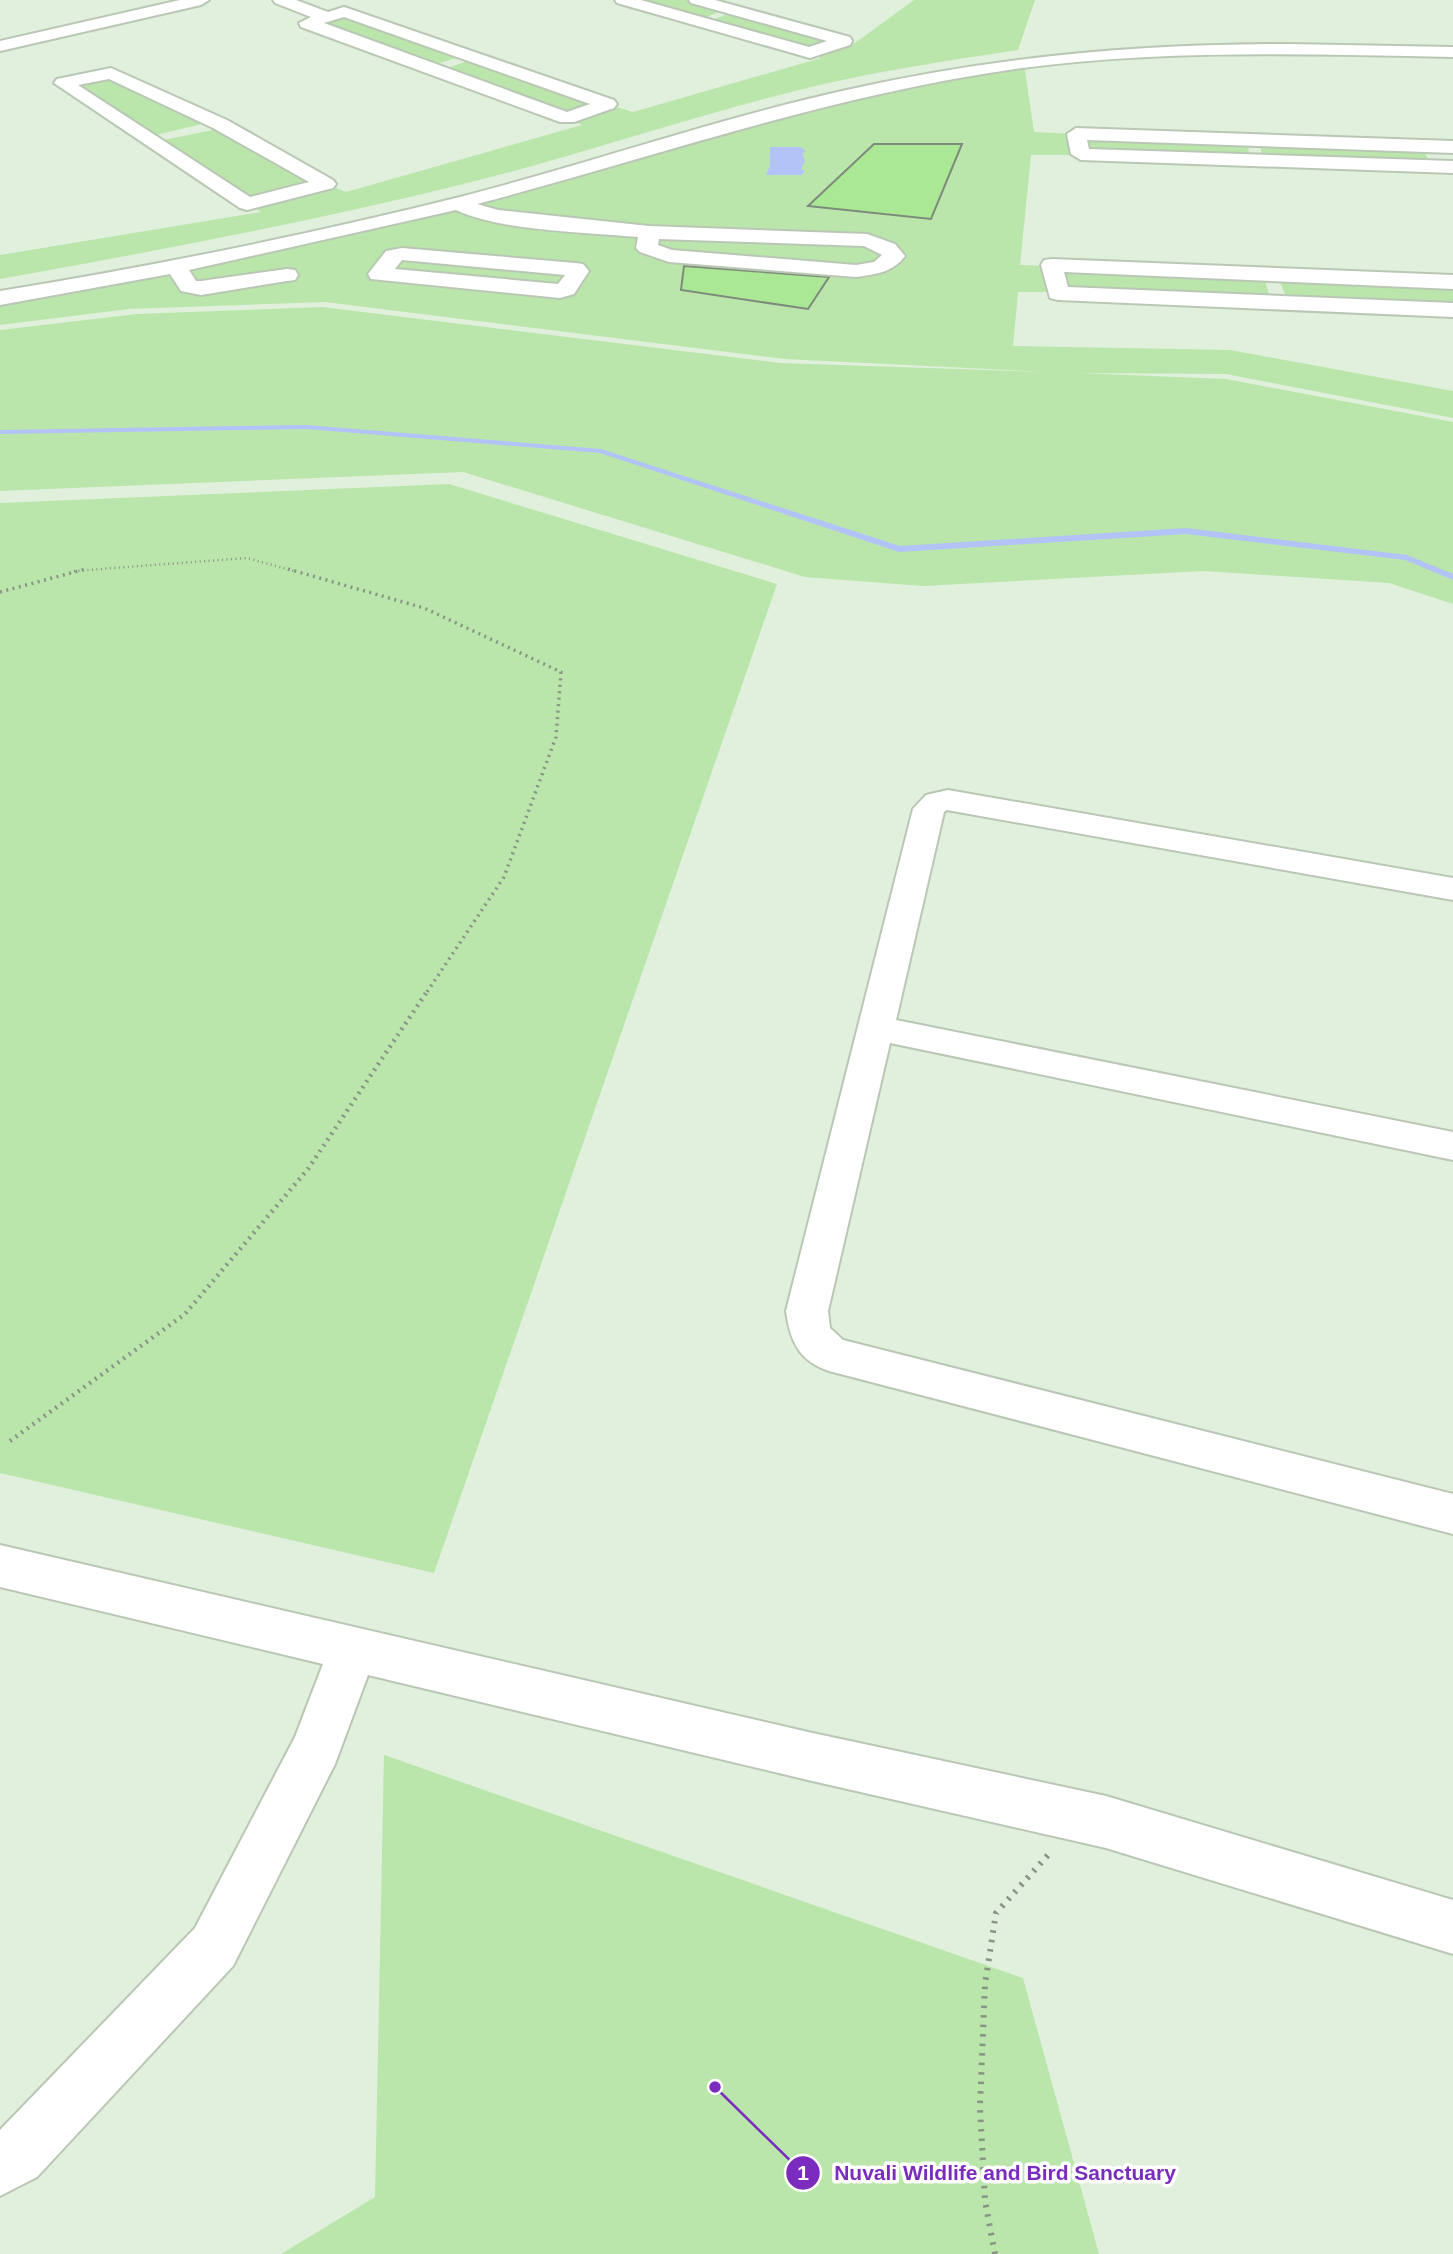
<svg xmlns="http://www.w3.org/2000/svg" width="1453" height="2254" viewBox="0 0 1453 2254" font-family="Helvetica,sans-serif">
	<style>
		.green { fill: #bae6ac }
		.water { fill: #b3c3f7 }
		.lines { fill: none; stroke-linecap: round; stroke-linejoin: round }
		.stream { fill: #b3c3f7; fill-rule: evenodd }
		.building { fill: #aae895; stroke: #7e8b7a; stroke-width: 2 }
		.minor-casing { stroke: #b9c7b4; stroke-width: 4 }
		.path-far3 { stroke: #899485; stroke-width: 2.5; stroke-dasharray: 1 3.5; stroke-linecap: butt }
		.path-far2 { stroke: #899485; stroke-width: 3.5; stroke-dasharray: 2 4.5; stroke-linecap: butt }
		.path-far1 { stroke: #899485; stroke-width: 4.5; stroke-dasharray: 2 5; stroke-linecap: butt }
		.path { stroke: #899485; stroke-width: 6; stroke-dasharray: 2.5 7; stroke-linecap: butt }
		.minor { fill: #fff; fill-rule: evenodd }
		.leader { fill: none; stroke: #7b2cbf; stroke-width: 2.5 }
		.callout-dot { fill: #7b2cbf; stroke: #fff; stroke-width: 2.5 }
		.mark-label { font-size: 21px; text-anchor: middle; font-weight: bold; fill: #fff }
		.callout-label { font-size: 21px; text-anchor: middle; font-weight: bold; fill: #7b2cbf; stroke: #fff; stroke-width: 7; stroke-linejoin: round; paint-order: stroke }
	</style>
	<rect width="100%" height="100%" fill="#e1f0dc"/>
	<g class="green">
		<polygon points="632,0 689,0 724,10 699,20"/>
		<path d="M914 0H1035L1018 50C945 61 871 72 799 90 703 114 609 145 514 171 344 216 172 248 0 279V255L261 212 248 204 327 184 346 192 582 125 569 119 610 105 633 112 821 58 812 53 846 41 855 43Z"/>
		<polygon points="733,12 837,41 810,50 707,22"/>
		<polygon points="342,14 463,56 433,65 316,23"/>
		<polygon points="472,59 596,104 567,115 443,70"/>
		<polygon points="1024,63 1034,132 1074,134 1077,155 1031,155 1020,265 1049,266 1051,292 1018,292 1013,346 1230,350 1453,391 1453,418 1226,374 1079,373 1226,379 1453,422 1453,604 1389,583 1203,571 923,586 805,577 463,472 0,491 0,330 137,314 322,307 780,363 1047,372 785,359 325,302 129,309 0,325 0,299 249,253 739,123"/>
		<polygon points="109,78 206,123 156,135 76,84"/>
		<polygon points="217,129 311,183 249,199 159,141"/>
		<polygon points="1082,136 1247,142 1250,158 1086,152"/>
		<polygon points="1259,142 1422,148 1431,164 1263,159"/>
		<polygon points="1059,268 1264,277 1270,298 1064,291"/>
		<polygon points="1278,277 1453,285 1453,307 1287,299"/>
		<polygon points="449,484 777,584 434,1573 0,1473 0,503"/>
		<polygon points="384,1755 1023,1978 1099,2254 281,2254 375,2197"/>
	</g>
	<polygon class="water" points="770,147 801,147 806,152 802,153 805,161 801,169 805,171 801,175 766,175 770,166"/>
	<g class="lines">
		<polygon class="stream" points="306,425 601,449 900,546 1186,528 1407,555 1453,574 1453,580 1405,560 1186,534 899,552 600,453 306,429 0,434 0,430"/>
	</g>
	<g class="building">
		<polygon points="874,144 962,144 931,219 808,206"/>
		<polygon points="684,266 829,277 808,309 681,290"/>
	</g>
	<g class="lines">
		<defs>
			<g id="minor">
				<polygon points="180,0 209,0 201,5 0,51 0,41"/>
				<path d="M273 0H296L328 12 344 7 350 9 614 100 617 104 614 108 574 122H560L301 27 299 23 311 17 275 3ZM344 17 590 104 567 112 324 23Z"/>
				<polygon points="615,0 641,0 809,47 827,41 691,3 689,0 715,0 850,37 852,41 850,45 810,58 617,3"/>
				<path d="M1288 44 1453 47V57C1307 54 1160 49 1015 69 830 95 656 157 477 204L498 210 649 226 867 234 895 244 905 256C892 273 876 274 856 277L669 262 640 252 636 248 638 237C587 232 500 231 456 210L189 270 196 281H201L287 269 295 270 298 275 295 280 287 281 201 295 181 291 170 274 0 305V291C154 266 308 235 460 197 588 164 713 120 842 91 991 57 1135 44 1288 44ZM659 239 864 246 882 255 874 262 856 265 672 250 658 245Z"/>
				<path d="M111 68 227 120 333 180 336 184 333 188 247 210 240 208 54 83 57 79ZM109 79 213 128 309 182 250 197 78 85Z"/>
				<polygon points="1076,128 1453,141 1453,153 1087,140 1089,149 1453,161 1453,173 1081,160 1071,154 1067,134"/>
				<path d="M402 248 575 263 583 264 589 271 574 294 560 298 371 279 368 274 386 251ZM402 260 565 275 558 284 395 269Z"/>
				<polygon points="1052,259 1453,275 1453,289 1064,272 1068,287 1453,303 1453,317 1058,300 1050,298 1041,265 1044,260"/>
				<path d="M948 790 1453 878V900L947 810 944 812 896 1020 1453 1132V1160L890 1043 828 1311 830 1328 843 1340 1453 1494V1534L829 1371C799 1361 790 1341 786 1311L913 809 926 795Z"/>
				<polygon points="0,1545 808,1732 1106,1796 1453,1900 1453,1954 1106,1848 808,1780 368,1675 335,1764 233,1966 37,2177 0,2196 0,2130 195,1928 295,1737 323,1664 0,1587"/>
			</g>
		</defs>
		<use href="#minor" class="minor-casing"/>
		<polyline class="path-far3" points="74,571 247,558 294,571"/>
		<g class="path-far2">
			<polyline points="288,569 424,608 561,672 556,737 504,877 427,992"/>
			<polyline points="0,592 86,569"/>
		</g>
		<polyline class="path-far1" points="10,1441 185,1314 308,1169 428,990"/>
		<polyline class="path" points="995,2254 985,2201 980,2107 985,1984 996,1913 1048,1855"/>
		<use href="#minor" class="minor"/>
	</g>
	<path class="leader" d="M715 2087L803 2173"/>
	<g class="callout-dot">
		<circle cx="715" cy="2087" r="7"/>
		<circle cx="803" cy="2173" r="18"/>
	</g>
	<g class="mark-label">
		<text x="803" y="2180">1</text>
	</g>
	<g class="callout-label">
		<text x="1005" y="2180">Nuvali Wildlife and Bird Sanctuary</text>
	</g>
</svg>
